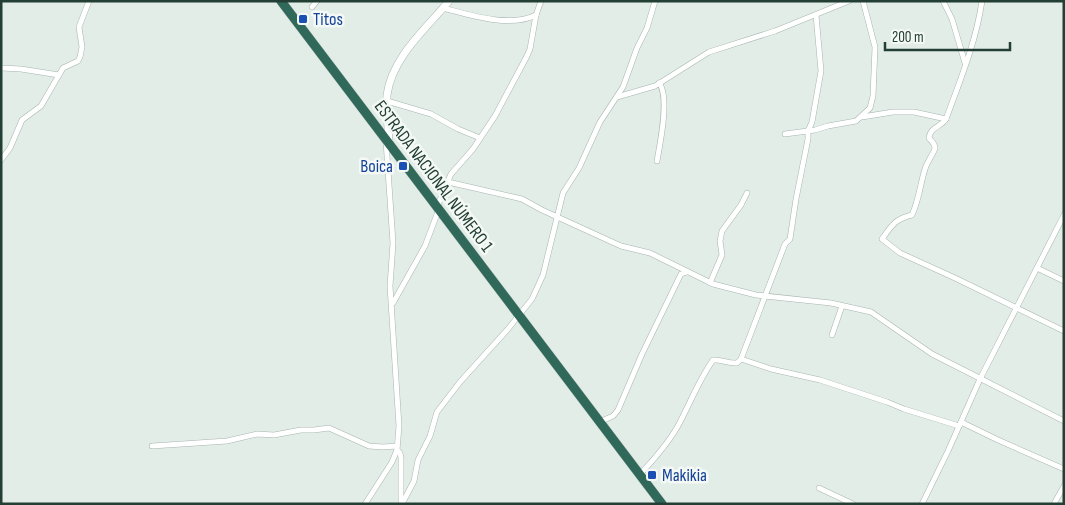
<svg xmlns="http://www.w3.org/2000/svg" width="1065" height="505" viewBox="0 0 1065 505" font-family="'Sofia Sans Condensed',sans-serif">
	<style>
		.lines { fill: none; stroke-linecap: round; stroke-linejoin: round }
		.street-casing { stroke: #a6b5af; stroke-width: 6 }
		.secondary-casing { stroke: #a2b8af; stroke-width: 8 }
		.highway-casing { stroke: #c1c9c6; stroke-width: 10 }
		.street { stroke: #fff; stroke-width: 5 }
		.secondary { stroke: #fff; stroke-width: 7 }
		.highway { stroke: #30695a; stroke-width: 9 }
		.transit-dot { fill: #1a4fb4; stroke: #f4f9f6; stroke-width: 2 }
		.labels { text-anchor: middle; stroke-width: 5; stroke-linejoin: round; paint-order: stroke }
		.transit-label { font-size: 18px; fill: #164399; stroke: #f4f9f6; text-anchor: start }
		.street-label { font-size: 18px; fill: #233e35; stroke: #f4f9f6 }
	</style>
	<rect width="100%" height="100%" fill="#e3ede8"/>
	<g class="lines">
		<defs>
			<g id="street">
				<polyline points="943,1 952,19 965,63"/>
				<path d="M982 1C976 42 960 81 946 119 941 127 930 127 929 138 931 141 935 143 935 148 934 153 927 162 925 169 920 185 919 200 912 215 895 219 892 225 882 239L900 253 955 278 1064 331"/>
				<polyline points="312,7 317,1"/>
				<path d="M443 8C470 15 510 28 536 15"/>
				<polyline points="1,68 21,69 59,75"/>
				<polyline points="617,97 655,86 709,52 775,31 849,1"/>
				<polyline points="387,101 431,114 458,129 480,138"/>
				<polyline points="862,117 893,112 914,112 946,119"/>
				<polyline points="785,134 815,130 828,126 856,121 870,108 873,96 875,47 863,1"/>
				<polyline points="1,160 10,148 22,120 41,106 63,68 78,61 80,57 82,47 79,27 89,1"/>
				<path d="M657 161C660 144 670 96 659 83"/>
				<polyline points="448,182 522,199 542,210 621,246 650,253 713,284 756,295 831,303 871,312 932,354 1064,421"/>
				<polyline points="437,207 451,174 473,149 495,116 527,56 530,49 536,15 541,1"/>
				<polyline points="1037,268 1064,281"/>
				<polyline points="710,283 722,255 720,241 722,231 741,205 747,193"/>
				<polyline points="393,303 425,246 439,209"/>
				<polyline points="832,335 842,306"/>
				<polyline points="741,359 771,369 820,380 887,402 904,409 959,426"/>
				<polyline points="604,420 613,416 618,410 642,354 681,274 687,272"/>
				<polyline points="961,422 998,440 1064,469"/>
				<polyline points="152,446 227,441 257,434 274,435 301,430 314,430 329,428 369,446 383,447 397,446"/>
				<polyline points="397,450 400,453 401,458 401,504"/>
				<path d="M643 471C657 456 671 440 680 422 691 401 699 380 713 360 721 359 728 364 737 363L741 359 785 244 790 239 796 199 808 139V131L812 122 821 71 816 15"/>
				<polyline points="819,488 853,504"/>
				<polyline points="365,504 392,462 397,450 399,426 390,286 393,243 386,141"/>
				<polyline points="402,504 414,481 418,460 430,436 437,412 460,382 508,329 532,299 543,275 563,193 579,168 600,122 623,87 637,48 647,28 655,1"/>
				<polyline points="922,504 948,451 980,379 1064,215"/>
				<polyline points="1054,504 1064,486"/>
			</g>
			<path id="secondary" d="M389 141C388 127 386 108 387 95 392 57 426 29 449 1"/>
			<polyline id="highway" points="281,1 662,504"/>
		</defs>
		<use href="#street" class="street-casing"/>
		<use href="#secondary" class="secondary-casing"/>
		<use href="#highway" class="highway-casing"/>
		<use href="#street" class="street"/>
		<use href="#secondary" class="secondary"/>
		<use href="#highway" class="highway"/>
	</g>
	<g class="transit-dot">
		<rect x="298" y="14" width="10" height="10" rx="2.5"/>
		<rect x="398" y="161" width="10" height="10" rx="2.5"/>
		<rect x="647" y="470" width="10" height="10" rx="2.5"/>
	</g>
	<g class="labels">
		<g class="transit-label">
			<text x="313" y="25">Titos</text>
			<text x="393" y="172" text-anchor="end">Boica</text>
			<text x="662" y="481">Makikia</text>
		</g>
		<g class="street-label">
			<text transform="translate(434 176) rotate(53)" y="6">ESTRADA NACIONAL NÚMERO 1</text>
		</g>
	</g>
	<rect width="1065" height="505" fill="none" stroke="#233e35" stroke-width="5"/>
	<path d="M885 42v8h125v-8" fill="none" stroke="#233e35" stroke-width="2.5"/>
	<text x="892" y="42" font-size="15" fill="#233e35" stroke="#f4f9f6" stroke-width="4" paint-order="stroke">200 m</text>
</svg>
